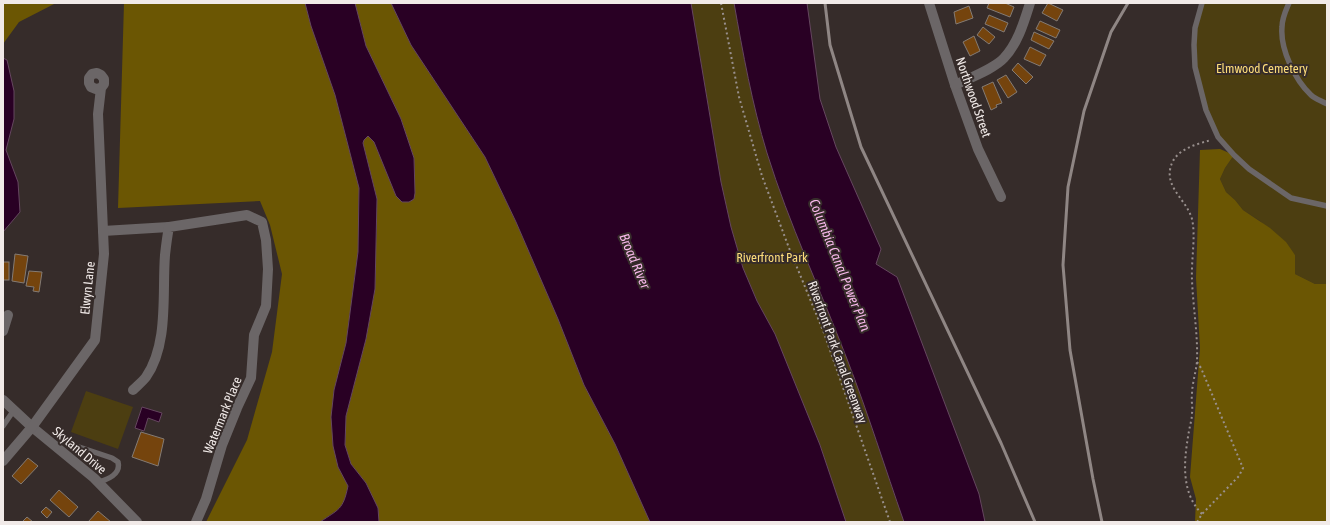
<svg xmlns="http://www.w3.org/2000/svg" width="1330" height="525" viewBox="0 0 1330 525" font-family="'Asap Condensed',sans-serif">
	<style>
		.green { fill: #4c3e11 }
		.forest { fill: #6b5603 }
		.water { fill: #290024; stroke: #65465f }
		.building { fill: #75440d; stroke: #847b74 }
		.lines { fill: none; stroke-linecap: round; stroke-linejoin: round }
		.path { stroke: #99908e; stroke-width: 2; stroke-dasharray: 2 3; stroke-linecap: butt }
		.service { stroke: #6b6667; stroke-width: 5.5 }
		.minor { stroke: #6b6667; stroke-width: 10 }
		.rail { stroke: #8f8684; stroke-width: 3 }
		.labels { text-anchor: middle; stroke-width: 4; stroke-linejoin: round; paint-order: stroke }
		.park-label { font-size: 13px; fill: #fcdc7a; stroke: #362c2a }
		.street-label { font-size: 13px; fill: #f1eae8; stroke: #362c2a }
		.water-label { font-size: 14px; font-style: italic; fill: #f8b8eb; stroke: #362c2a }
	</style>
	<rect width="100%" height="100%" fill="#362c2a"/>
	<g class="green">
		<path d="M691 3H734C743 53 752 104 767 153 789 224 821 291 847 359 868 413 885 468 904 522H846L820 445 743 268 731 227 721 182Z"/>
		<polygon points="1202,3 1327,3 1327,284 1315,284 1295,274 1295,255 1260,221 1243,210 1235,200 1226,192 1220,179 1225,168 1234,155 1218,137 1200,88 1194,45"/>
		<polygon points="86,391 133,407 118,449 71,432"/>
	</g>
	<g class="forest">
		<polygon points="3,3 56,3 19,22 3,44"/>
		<polygon points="124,3 305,3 311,26 335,95 359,188 358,252 346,343 334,390 338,467 348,486 345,499 340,508 320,522 206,522 247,440 272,352 282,274 270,225 260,201 118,208"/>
		<polygon points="355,3 391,3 411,45 485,157 516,222 558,319 584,385 615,444 650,522 379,522 378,508 366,483 351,464 345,445 346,416 366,339 375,289 377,199 363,143 364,140 368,136 374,142 396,196 402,202 415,193 414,158 401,119 366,46"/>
		<polygon points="1220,149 1234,155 1225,168 1220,179 1226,192 1235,200 1243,210 1270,228 1286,242 1295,255 1295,274 1315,284 1327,284 1327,522 1195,522 1196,499 1190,477 1200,348 1196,278 1200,150"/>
	</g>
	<g class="water">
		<path d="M305 3H355L366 46 401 119 414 158 415 193 414 199 409 202H402L396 196 374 142 368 136 364 140 363 143 377 199 375 289 366 339 346 416 345 445 351 464 366 483 378 508 379 522H320C339 509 343 510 348 486L338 467 333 446 331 417 334 390 346 343 358 252 359 188 335 95 311 26Z"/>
		<polygon points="391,3 691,3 721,182 731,227 743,268 757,301 775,334 820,445 846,522 650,522 615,444 584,385 558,319 516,222 485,157 411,45"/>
		<path d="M734 3H807L820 99 836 147 881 249 876 264 897 277 979 494 985 522H904C885 468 868 413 847 359 821 291 789 224 767 153 752 104 743 53 734 3Z"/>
		<polygon points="3,58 7,60 14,91 14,119 6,150 18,182 20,212 3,232"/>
		<polygon points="142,407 162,413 159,422 148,418 144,431 135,428"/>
	</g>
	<g class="building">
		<polygon points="989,3 1005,3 1014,7 1010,17 987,8"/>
		<polygon points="1048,3 1063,10 1057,21 1042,13"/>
		<polygon points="969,6 973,18 956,24 954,12"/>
		<polygon points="989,15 1008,23 1004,32 985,24"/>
		<polygon points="1040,21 1060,30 1056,38 1036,29"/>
		<polygon points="983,27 995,37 989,44 977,35"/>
		<polygon points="1034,32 1054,41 1049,49 1031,40"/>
		<polygon points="974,36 980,51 970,56 963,42"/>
		<polygon points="1030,47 1046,55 1040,66 1024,59"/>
		<polygon points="1018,63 1033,77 1026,84 1012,70"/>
		<polygon points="1006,75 1017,92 1008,98 997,80"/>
		<polygon points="993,82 1002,103 996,105 997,107 991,110 982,87"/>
		<polygon points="15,254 28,256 24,283 12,281"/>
		<rect x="3" y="262" width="6" height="18"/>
		<polygon points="29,271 42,272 39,292 33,291 34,287 26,286"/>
		<polygon points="141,432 164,439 158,466 132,457"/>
		<polygon points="28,458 38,466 21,484 12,476"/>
		<polygon points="59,490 78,507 69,517 50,500"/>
		<polygon points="46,507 52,512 47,518 41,512"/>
		<polygon points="98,511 111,522 88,522"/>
		<polygon points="27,517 33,522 22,522"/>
	</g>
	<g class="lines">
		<g class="path">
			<polyline points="721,3 739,97 762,176 789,248 824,333 890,522"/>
			<polyline points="1197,362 1201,368 1243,468 1239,476 1202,514 1197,522"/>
			<path d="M1202 514C1180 492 1184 459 1189 431 1190 425 1192 419 1192 413 1193 407 1191 401 1192 395 1192 383 1196 373 1197 361 1198 334 1193 307 1192 280 1191 260 1196 237 1192 219 1187 201 1167 189 1170 170 1173 150 1194 145 1211 140"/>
		</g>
		<g class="service">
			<polyline points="1202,3 1195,28 1194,45 1195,67 1206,110 1218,137 1234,155 1249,169 1291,198 1327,206"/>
			<path d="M1289 3C1286 10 1282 18 1282 27 1280 49 1295 80 1311 95 1315 99 1322 101 1327 104"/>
			<polyline points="3,426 14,410"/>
			<path d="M79 447 112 458 118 462C121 474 109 479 99 482"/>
		</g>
		<g class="minor">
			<polyline points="929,3 955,85 978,149 1001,197"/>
			<path d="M955 85C969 78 994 69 1004 58 1018 43 1024 22 1030 3"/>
			<polyline points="103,231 169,227"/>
			<polyline points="3,331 8,315"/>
			<path d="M133 390C137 386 142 382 146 377 169 344 162 293 165 255 166 246 167 237 169 227L247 215 262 222 266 240 268 269 266 306 254 335 251 378 237 408 222 445 206 499 196 522"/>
			<polyline points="3,400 32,427 94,478 137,522"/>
			<polyline points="3,461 32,427 95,340 104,254 98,114 101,88 104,84 104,79 101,75 97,73 92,74 89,78 89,83 91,87 96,89 101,88"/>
		</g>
		<g class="rail">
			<polyline points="825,3 830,45 861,147 1001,443 1035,522"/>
			<polyline points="1102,522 1093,479 1070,350 1063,265 1068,187 1084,111 1111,32 1128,3"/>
		</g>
	</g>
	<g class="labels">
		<g class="park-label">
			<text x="1262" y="73">Elmwood Cemetery</text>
			<text x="772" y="262">Riverfront Park</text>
		</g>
		<g class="street-label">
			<text transform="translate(974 97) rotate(71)" y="5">Northwood Street</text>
			<text transform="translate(87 288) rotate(-84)" y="5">Elwyn Lane</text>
			<text transform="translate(838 352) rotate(70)" y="5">Riverfront Park Canal Greenway</text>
			<text transform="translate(222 415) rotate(-68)" y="5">Watermark Place</text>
			<text transform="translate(80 450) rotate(40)" y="5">Skyland Drive</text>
		</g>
		<g class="water-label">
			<text transform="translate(635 261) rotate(67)" y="5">Broad River</text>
			<text transform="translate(840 265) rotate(68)" y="5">Columbia Canal Power Plan</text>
		</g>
	</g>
	<rect width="1330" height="525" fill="none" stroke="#f1eae8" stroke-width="8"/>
</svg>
